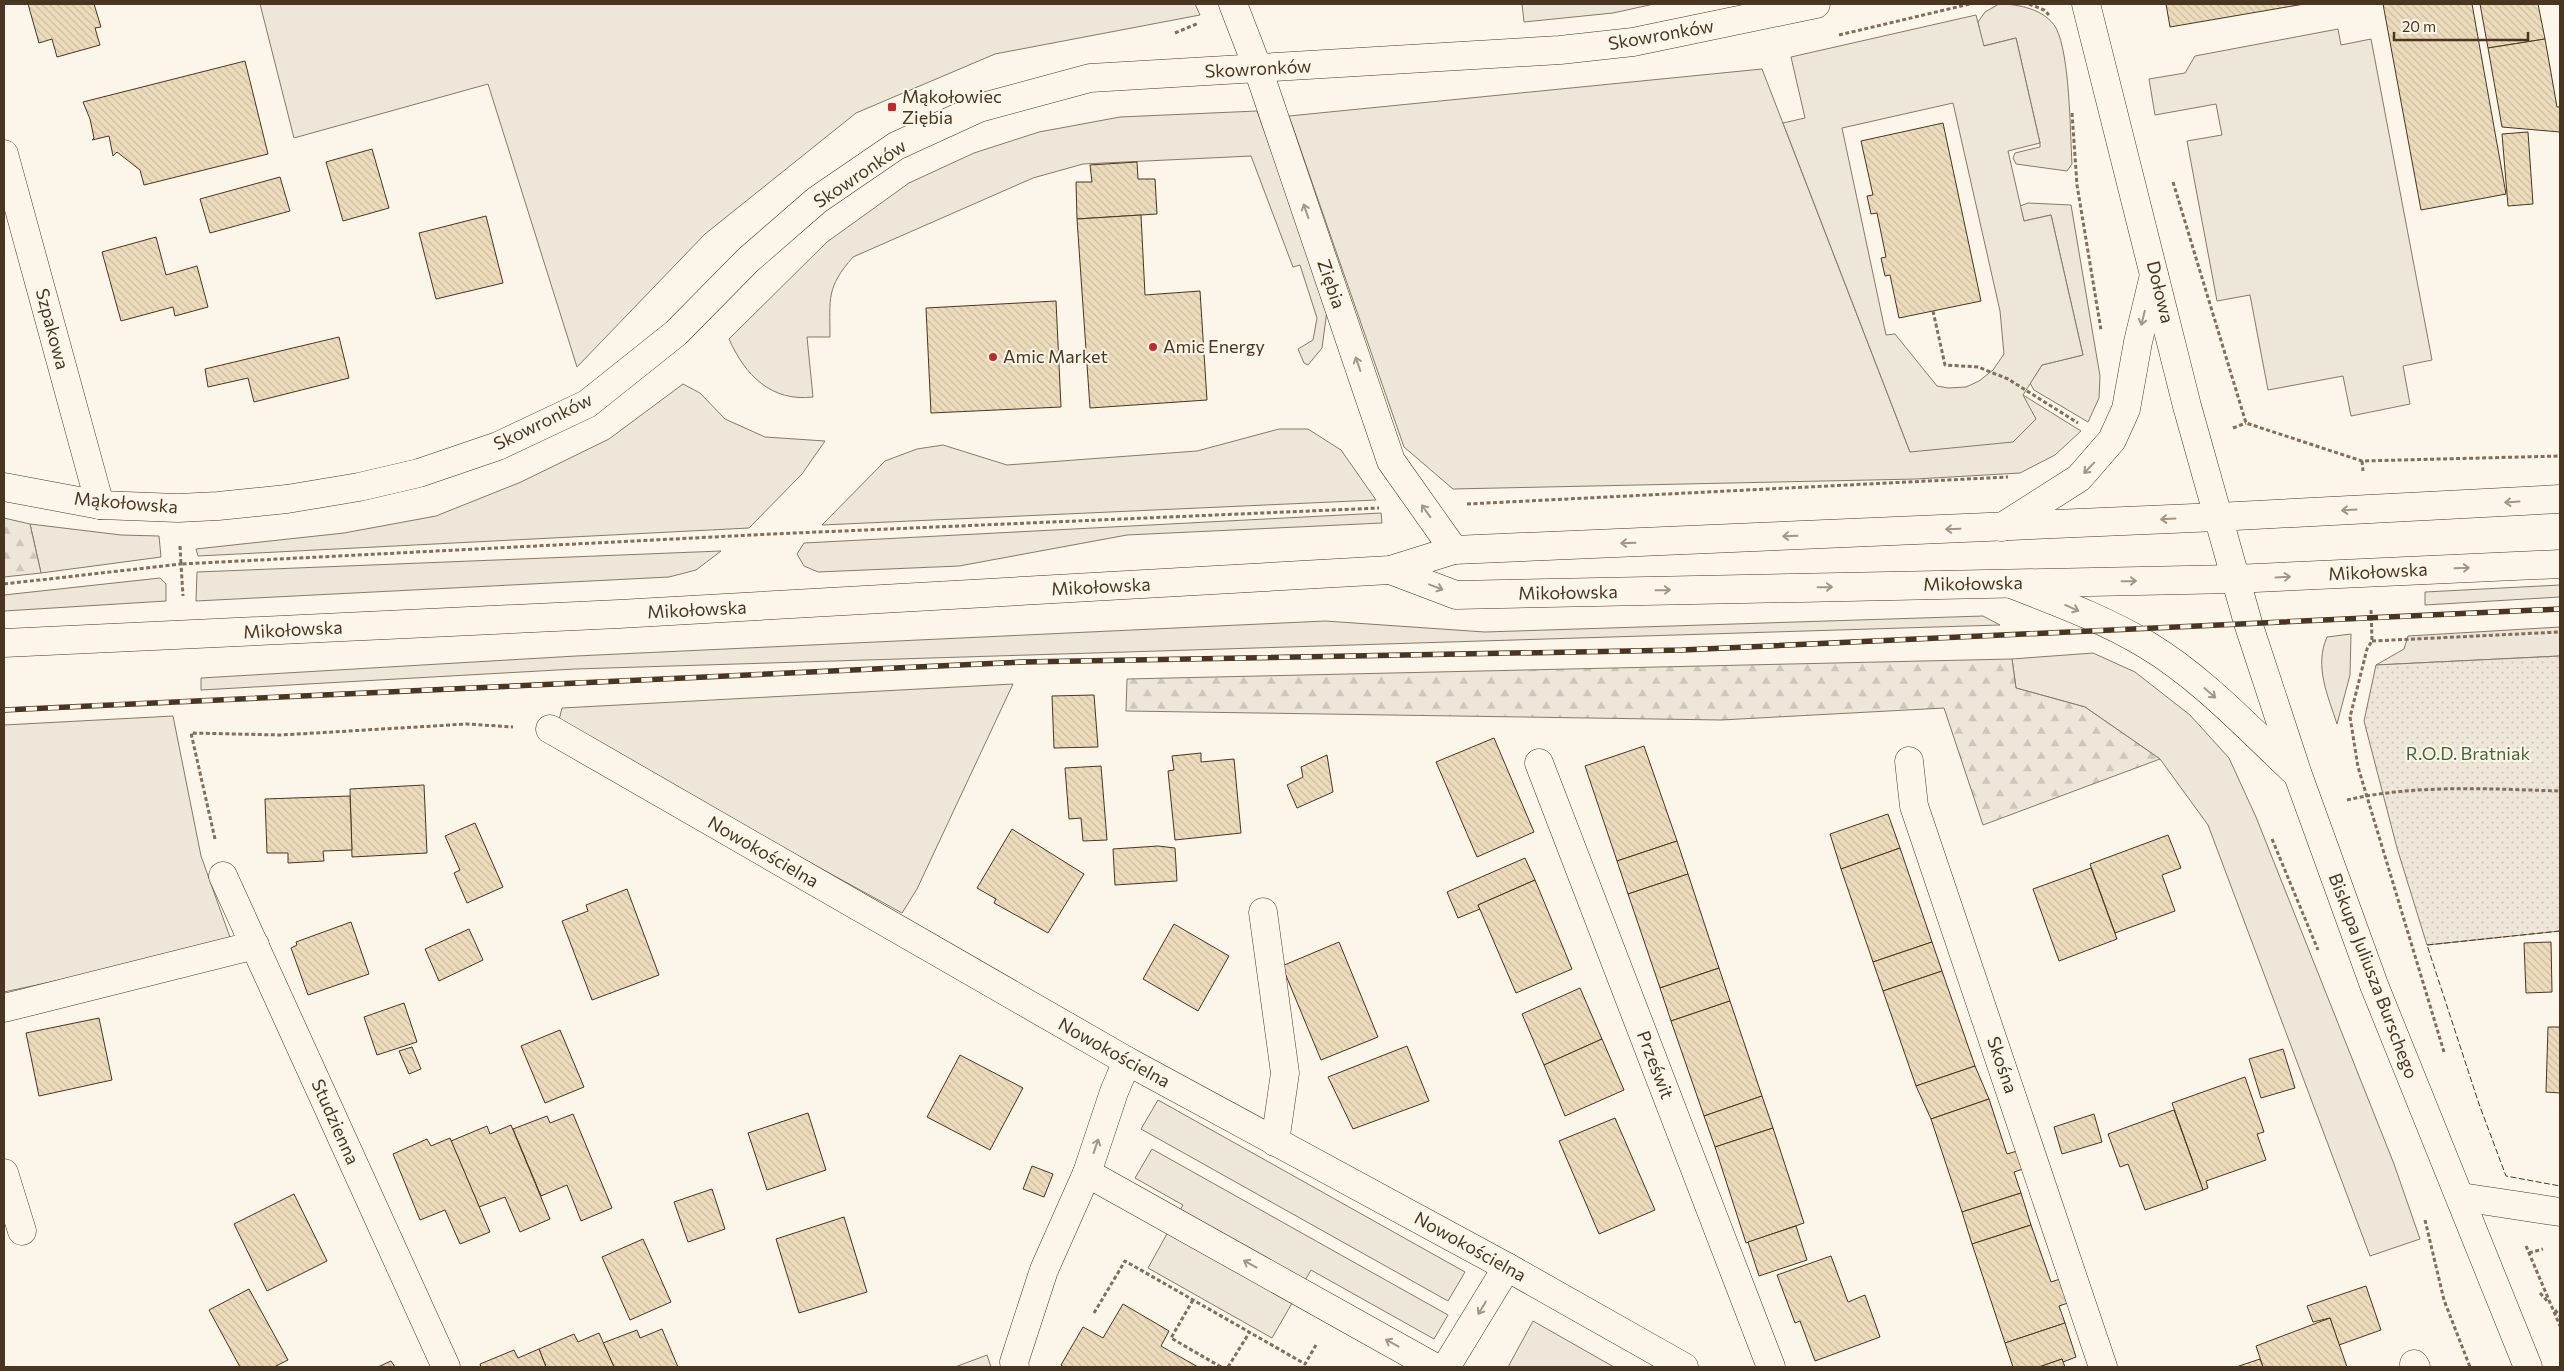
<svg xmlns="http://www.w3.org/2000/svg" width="2564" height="1371" viewBox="0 0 2564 1371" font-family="Commissioner,sans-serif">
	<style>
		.grass { fill: #ede6d9; stroke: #887966 }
		.forest { fill: url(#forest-firs); stroke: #887966 }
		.garden { fill: url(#garden-dots); stroke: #887966 }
		.parking { fill: #ede7d9; stroke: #887966; fill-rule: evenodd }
		.building { fill: url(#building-back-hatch); stroke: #4a3520 }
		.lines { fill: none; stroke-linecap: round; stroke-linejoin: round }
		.minor-casing { stroke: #4a3520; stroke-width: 29 }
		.major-casing { stroke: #4a3520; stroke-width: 29 }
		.path { stroke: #7f6f5c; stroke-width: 3; stroke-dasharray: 4 2.5; stroke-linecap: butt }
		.minor { stroke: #fbf6e9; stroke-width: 28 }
		.major { stroke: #fbf6e9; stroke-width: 28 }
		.rail-casing { stroke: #4a3520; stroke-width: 5.5 }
		.rail { stroke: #fbf6e9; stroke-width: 4; stroke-dasharray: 11; stroke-linecap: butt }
		.fence { stroke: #4a3520; stroke-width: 1; stroke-dasharray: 6 2.5; stroke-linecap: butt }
		.oneway { stroke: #a29684 }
		.poi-dot { fill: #c62828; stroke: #fbf6e9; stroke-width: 2 }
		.labels { text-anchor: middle; stroke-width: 4; stroke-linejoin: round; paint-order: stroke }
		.street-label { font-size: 18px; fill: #4a3520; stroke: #fbf6e9 }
		.poi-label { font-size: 18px; fill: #4a3520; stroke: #fbf6e9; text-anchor: start }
		.park-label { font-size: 18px; fill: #436837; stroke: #fbf6e9 }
	</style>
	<defs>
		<pattern id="forest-firs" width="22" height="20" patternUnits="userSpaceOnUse" patternTransform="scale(1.25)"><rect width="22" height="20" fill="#ede6d9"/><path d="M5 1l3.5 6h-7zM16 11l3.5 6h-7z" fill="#cdc6ba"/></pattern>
		<pattern id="garden-dots" width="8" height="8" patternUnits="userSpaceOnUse" patternTransform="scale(1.25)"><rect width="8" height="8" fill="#ede6d9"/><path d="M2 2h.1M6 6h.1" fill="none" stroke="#cdc6ba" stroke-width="1.8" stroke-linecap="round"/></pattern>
		<pattern id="building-back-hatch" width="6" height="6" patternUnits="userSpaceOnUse" patternTransform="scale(1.25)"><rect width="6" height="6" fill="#ecdcbc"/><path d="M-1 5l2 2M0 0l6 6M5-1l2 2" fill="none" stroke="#ccbda1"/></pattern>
	</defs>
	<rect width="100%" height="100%" fill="#fbf6e9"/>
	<g class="grass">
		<polygon points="260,4 1195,4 1200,15 995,54 856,113 705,234 577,367 488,84 294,138"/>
		<path d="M1999 4C2018 4 2045 9 2056 28 2070 55 2070 131 2072 164L2067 171 2016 164 2013 158 2015 153 2040 147V143L2016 38 1983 46 1978 22 1985 12Z"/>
		<polygon points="1762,69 1910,452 2023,395 2081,431 2055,455 2020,473 1916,479 1453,489 1404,447 1289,116"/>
		<path d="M1257 111 1328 303 1322 348 1308 365 1304 363 1298 349 1313 340 1317 318 1300 265 1293 267 1251 156 1083 164 1033 178 853 257C826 288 830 298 830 337H807L813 397C771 402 745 375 729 339L827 242 909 183 974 153 1039 132 1120 117Z"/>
		<polygon points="2028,203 2071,205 2100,376 2099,398 2088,422 2034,390 2030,383 2042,365 2083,355 2051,215 2024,221 2020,206"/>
		<polygon points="683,384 700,393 725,419 765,437 825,441 802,474 749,528 198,556 196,549 344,533 436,516 521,482 609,439"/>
		<polygon points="1279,429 1308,429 1341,450 1376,500 822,525 885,461 917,449 943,445 1007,465 1197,451"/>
		<polygon points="1381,513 1382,523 1127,535 959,566 818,572 804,566 797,554 804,543"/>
		<polygon points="30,524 121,535 159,536 161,557 41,573"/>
		<polygon points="721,551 696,570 669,577 196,601 197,572"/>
		<polygon points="160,578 166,584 166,601 4,611 4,595"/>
		<polygon points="2560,585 2560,597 2425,605 2425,592"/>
		<polygon points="1983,616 2000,625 575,669 201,690 201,678 576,656 1325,621 1485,632"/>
		<polygon points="2560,627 2560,656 2376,665 2404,649 2408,636"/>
		<path d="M2351 634 2350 675 2337 724C2328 696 2314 666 2327 637Z"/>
		<polygon points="2093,653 2135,672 2190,715 2229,758 2256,817 2394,1164 2420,1239 2370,1256 2208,825 2160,759 2085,707 2016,688 2012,659"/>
		<polygon points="1013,684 917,889 902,913 558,724 562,708"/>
		<polygon points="173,716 201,856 232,943 4,992 4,725"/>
		<polygon points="1533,1321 1614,1367 1508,1367"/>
		<polygon points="987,1355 991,1367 955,1367"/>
	</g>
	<g class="forest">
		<polygon points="4,518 30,524 41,573 4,577"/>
		<polygon points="2012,659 2016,688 2085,707 2160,759 1983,825 1944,708 1721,720 1126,711 1127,679"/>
	</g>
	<polygon class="garden" points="2560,656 2560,931 2427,945 2397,848 2364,721 2376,665"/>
	<g class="parking">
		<polygon points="1522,4 1654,4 1613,13 1524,22"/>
		<path d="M1976 15 1984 46 2016 38 2040 143 2008 151 2024 221 2051 215 2083 355 2042 365 2023 395 2036 419 2013 442 1910 452 1783 123 1805 118 1791 57ZM1953 103 2000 311 2004 354 1993 370 1979 381 1966 387 1948 388 1937 386 1895 334 1886 335 1842 128Z"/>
		<polygon points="2338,29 2341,45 2371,39 2432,360 2403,366 2410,404 2351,416 2343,376 2268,390 2250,295 2217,301 2187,141 2222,135 2216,104 2155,115 2149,79 2185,73 2195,56"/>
		<polygon points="1158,1100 1465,1272 1448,1301 1141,1129"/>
		<polygon points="1152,1149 1448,1315 1434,1339 1311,1270 1272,1338 1148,1268 1183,1205 1135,1178"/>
	</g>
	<g class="building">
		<polygon points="28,4 94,4 101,27 95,28 100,45 57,57 52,39 39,43"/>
		<polygon points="2166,4 2304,4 2170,27"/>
		<polygon points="2383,4 2472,4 2506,194 2421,210"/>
		<polygon points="2480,4 2538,4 2545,39 2488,48"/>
		<polygon points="2545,39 2557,107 2560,107 2560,132 2502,127 2488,48"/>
		<polygon points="245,61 268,154 144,185 140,170 117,152 113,156 109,136 92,140 94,138 90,119 83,102"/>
		<polygon points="1943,123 1981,301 1899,318 1890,275 1885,276 1881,258 1886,257 1877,213 1871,214 1867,196 1873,195 1861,141"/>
		<polygon points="2528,132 2533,204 2508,206 2502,134"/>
		<polygon points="372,149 389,208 343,221 326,162"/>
		<polygon points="1137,162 1138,179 1155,179 1157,214 1077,219 1076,182 1092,182 1090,165"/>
		<polygon points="280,177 290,211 210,233 200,199"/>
		<polygon points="1141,215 1145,295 1200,291 1207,400 1090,408 1077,219"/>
		<polygon points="486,216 503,283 436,299 419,233"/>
		<polygon points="156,237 166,275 197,266 208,307 175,316 173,307 121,321 102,252"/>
		<polygon points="1056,301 1061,407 931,413 926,308"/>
		<polygon points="339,337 349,378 254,402 248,378 208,387 205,369"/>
		<polygon points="1094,695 1098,747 1054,748 1052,696"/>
		<polygon points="1494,738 1534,832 1477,857 1436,762"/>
		<polygon points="1644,746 1677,841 1617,861 1585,766"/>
		<polygon points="1201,753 1201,762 1234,759 1241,833 1175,840 1168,771 1174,770 1172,756"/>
		<polygon points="1327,755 1333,792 1297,808 1287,785 1303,777 1301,767"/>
		<polygon points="1101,766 1107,840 1083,841 1081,818 1069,819 1065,768"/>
		<polygon points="424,785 427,853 352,857 350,789"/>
		<polygon points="350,796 352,850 323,851 324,861 288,863 288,853 267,853 265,799"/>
		<polygon points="1888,814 1900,848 1841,869 1830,834"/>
		<polygon points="475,823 503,887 467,903 454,873 460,870 445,836"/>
		<polygon points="1012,829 1084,874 1048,933 994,903 996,899 977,888"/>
		<polygon points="2168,835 2181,868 2162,875 2175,911 2115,933 2090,864"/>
		<polygon points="1677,841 1688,874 1628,894 1617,861"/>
		<polygon points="1158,846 1175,848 1177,881 1115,885 1113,849"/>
		<polygon points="1900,848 1932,942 1873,962 1841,869"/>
		<polygon points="1525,858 1535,880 1478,905 1480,909 1458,918 1447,892"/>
		<polygon points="2091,868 2117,939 2059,961 2033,889"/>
		<polygon points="1688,874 1719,968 1660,988 1628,894"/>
		<polygon points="1535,880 1572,969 1516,993 1478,905"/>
		<polygon points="627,889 659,975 592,1000 562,921 588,911 586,905"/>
		<polygon points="351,922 369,974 308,995 291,948 297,945 296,942"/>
		<polygon points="1174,924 1229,956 1198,1011 1143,979"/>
		<polygon points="469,929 483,960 439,981 425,949"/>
		<polygon points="1339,942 1378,1037 1321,1060 1282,966"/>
		<polygon points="1932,942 1942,971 1883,991 1873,962"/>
		<polygon points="2551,942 2552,992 2526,993 2524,943"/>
		<polygon points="1719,968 1730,1001 1671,1021 1660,988"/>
		<polygon points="1942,971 1975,1066 1916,1086 1883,991"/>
		<polygon points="1580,988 1602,1039 1544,1065 1522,1014"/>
		<polygon points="1730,1001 1762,1096 1704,1116 1671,1021"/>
		<polygon points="404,1003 417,1042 377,1055 364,1017"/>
		<polygon points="99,1018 112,1080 39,1096 26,1033"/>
		<polygon points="2548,1027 2560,1027 2560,1093 2546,1092"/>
		<polygon points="560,1030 584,1087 545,1103 521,1046"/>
		<polygon points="1602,1039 1624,1090 1565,1116 1544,1065"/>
		<polygon points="1407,1046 1429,1101 1353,1129 1328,1077"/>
		<polygon points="412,1047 421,1069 409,1074 399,1051"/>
		<polygon points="2283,1049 2295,1088 2261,1098 2249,1059"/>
		<polygon points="960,1055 1023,1088 990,1150 927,1117"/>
		<polygon points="1975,1066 1989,1099 1931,1119 1916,1086"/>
		<polygon points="2245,1077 2264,1132 2257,1134 2266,1160 2206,1181 2208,1188 2203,1190 2172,1103"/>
		<polygon points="1762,1096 1773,1128 1715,1147 1704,1116"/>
		<polygon points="1989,1099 2007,1154 2017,1151 2023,1169 2014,1172 2021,1193 1962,1212 1931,1119"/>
		<polygon points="2174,1110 2203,1190 2145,1210 2128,1164 2120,1167 2108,1134"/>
		<polygon points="808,1113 826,1170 767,1190 748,1133"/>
		<polygon points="573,1114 612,1208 581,1221 567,1185 541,1196 513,1129 547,1116 550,1123"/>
		<polygon points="2094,1114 2102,1142 2062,1154 2054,1127"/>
		<polygon points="1615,1118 1655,1210 1599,1234 1559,1141"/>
		<polygon points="511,1125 550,1219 520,1232 505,1197 479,1207 451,1141 487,1126 490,1134"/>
		<polygon points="1773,1128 1804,1223 1746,1243 1715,1147"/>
		<polygon points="450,1138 490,1232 460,1244 445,1210 420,1220 393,1154 427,1139 431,1146"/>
		<polygon points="1032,1166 1053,1174 1044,1197 1023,1189"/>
		<polygon points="712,1189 725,1229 688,1242 674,1202"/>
		<polygon points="2021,1193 2031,1225 1972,1244 1962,1212"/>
		<polygon points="294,1194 327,1261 267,1291 234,1224"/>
		<polygon points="844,1217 867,1292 799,1313 776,1239"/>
		<polygon points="2031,1225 2051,1282 2060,1279 2068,1303 2059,1306 2065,1323 2005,1343 1972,1244"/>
		<polygon points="1796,1226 1807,1260 1759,1276 1748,1242"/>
		<polygon points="643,1239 671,1302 630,1320 602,1257"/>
		<polygon points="1831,1256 1848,1302 1865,1295 1880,1337 1815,1361 1800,1321 1795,1323 1777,1275"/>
		<polygon points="2366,1286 2381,1330 2339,1345 2330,1318 2313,1322 2307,1306"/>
		<polygon points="249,1289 288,1360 274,1367 240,1367 209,1310"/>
		<polygon points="1123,1304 1169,1331 1161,1346 1198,1367 1064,1367 1061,1365 1083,1327 1103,1338"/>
		<polygon points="2330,1318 2347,1367 2263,1367 2256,1346"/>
		<polygon points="2065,1323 2076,1357 2063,1362 2062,1359 2039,1367 2013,1367 2005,1343"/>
		<polygon points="662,1329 678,1367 614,1367 603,1343 637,1330 640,1338"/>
		<polygon points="599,1333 614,1367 546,1367 539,1349 574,1334 578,1342"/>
		<polygon points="539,1349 546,1367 481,1367 480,1364 514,1350 518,1358"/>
		<polygon points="2062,1359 2065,1367 2039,1367"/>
		<polygon points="2260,1359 2263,1367 2236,1367"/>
		<polygon points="391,1361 395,1367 378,1367"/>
	</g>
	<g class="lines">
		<defs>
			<g id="minor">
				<polyline points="1233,4 1258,69 1391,461 1454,550"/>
				<polyline points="2086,4 2187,406 2248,623 2298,775 2374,985 2528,1367"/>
				<polyline points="4,154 100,505"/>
				<polyline points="4,487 100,505 178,508 218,506 287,499 359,487 419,473 498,446 587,404 676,333 748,260 817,200 896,146 979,108 1090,78 1560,50 1633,42 1816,4"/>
				<polyline points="2002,527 2079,478 2112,440 2126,409 2138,342 2154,275"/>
				<path d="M2011 584C2057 602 2104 619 2147 645 2202 678 2248 728 2295 772"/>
				<polyline points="550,729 1127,1061 1507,1267 1684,1367"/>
				<polyline points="1909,761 1914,806 2103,1367"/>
				<polyline points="1539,763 1771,1367"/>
				<polyline points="223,876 446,1367"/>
				<polyline points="1263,912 1285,1073 1275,1142"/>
				<polyline points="4,1008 255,945"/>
				<polyline points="1127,1061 1114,1092 1087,1173 1434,1367"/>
				<polyline points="4,1173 22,1231"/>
				<polyline points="2461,1197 2560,1212"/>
				<polyline points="2414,1364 2416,1367"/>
				<polyline points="1015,1367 1014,1362 1044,1270 1087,1173"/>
				<polyline points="1446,1367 1507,1267"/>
			</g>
			<g id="major">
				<polyline points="1390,570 1456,595 2234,579 2560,564"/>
				<polyline points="4,643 619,614 1390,570 1454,550 2217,517 2560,499"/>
			</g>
		</defs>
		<use href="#minor" class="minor-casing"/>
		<use href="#major" class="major-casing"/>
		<g class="path">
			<polyline points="2029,4 2044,10 2049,15"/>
			<polyline points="1175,33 1199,23"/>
			<polyline points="1839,35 1970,4"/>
			<polyline points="2072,113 2077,185 2101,330"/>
			<polyline points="2173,182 2246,423 2362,461 2560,456"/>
			<polyline points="1933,311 1945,365 1978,367 2008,379 2078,423"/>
			<polyline points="2233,428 2246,423"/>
			<polyline points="2362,461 2363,471"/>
			<polyline points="1467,504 2008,477"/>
			<polyline points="180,546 181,564 772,534 1379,508"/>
			<polyline points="4,584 181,564 183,596"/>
			<polyline points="2371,610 2372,641 2367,649 2350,717 2358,767 2444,1052"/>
			<polyline points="2372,641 2560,632"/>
			<path d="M2347 800C2415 784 2491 789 2560 791"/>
			<polyline points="215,839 191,733 281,735 467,724 513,727"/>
			<polyline points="2272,839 2318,950"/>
			<polyline points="2425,1220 2444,1300 2470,1367"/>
			<polyline points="2526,1246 2560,1326"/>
			<polyline points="2529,1253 2543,1249"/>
			<polyline points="2540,1293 2549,1303"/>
			<polyline points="1193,1300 1171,1338 1221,1367"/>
			<polyline points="2555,1310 2560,1316"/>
			<polyline points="1094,1313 1125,1261 1305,1364 1316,1345"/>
			<polyline points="1228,1367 1249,1333"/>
		</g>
		<use href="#minor" class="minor"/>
		<use href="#major" class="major"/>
		<defs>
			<polyline id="rail" points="4,710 1023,662 1682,650 2560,609"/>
		</defs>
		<use href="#rail" class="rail-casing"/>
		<use href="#rail" class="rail"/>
		<polyline class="fence" points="2560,931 2427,945 2479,1104 2506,1176 2560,1186"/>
	</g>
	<defs><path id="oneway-shaft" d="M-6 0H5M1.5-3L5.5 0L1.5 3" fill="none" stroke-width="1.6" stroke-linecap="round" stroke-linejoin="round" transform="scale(1.25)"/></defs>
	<g class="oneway">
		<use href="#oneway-shaft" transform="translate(1306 211) rotate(-109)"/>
		<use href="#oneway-shaft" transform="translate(2143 318) rotate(104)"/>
		<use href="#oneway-shaft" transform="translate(1358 364) rotate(-109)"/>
		<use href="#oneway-shaft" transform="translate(2089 468) rotate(134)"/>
		<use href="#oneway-shaft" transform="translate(2512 502) rotate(176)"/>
		<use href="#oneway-shaft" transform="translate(2349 510) rotate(177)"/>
		<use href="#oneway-shaft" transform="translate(1426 511) rotate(-125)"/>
		<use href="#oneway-shaft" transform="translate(2168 519) rotate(177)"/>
		<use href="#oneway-shaft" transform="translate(1953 529) rotate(178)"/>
		<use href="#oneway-shaft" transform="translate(1790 536) rotate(178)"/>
		<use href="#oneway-shaft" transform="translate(1628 543) rotate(178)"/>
		<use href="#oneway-shaft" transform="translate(2462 568) rotate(-2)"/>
		<use href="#oneway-shaft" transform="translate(2283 577) rotate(-3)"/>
		<use href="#oneway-shaft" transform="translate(2129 581) rotate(-1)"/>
		<use href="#oneway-shaft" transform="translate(1436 587) rotate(21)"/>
		<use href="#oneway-shaft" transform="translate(1825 587) rotate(-1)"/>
		<use href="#oneway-shaft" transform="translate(1663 590) rotate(-1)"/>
		<use href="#oneway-shaft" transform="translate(2072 608) rotate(24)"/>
		<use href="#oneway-shaft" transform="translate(2210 693) rotate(41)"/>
		<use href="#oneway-shaft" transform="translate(1096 1146) rotate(-71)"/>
		<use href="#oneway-shaft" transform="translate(1250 1264) rotate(-151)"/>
		<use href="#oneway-shaft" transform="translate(1482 1308) rotate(121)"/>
		<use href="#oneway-shaft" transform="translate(1392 1343) rotate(-151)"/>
	</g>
	<g class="poi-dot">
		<rect x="887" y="102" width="10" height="10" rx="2.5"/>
		<circle cx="1153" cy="347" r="5"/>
		<circle cx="993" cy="357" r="5"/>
	</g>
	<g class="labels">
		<g class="street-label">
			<text transform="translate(1661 35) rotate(-10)" y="6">Skowronków</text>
			<text transform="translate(1258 69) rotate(-3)" y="6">Skowronków</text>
			<text transform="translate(860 174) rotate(-34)" y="6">Skowronków</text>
			<text transform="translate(1331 284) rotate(71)" y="6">Ziębia</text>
			<text transform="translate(2160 292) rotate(76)" y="6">Dołowa</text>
			<text transform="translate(52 329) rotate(75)" y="6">Szpakowa</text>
			<text transform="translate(543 422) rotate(-26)" y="6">Skowronków</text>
			<text transform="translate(126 503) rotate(5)" y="6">Mąkołowska</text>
			<text transform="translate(2378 572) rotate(-3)" y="6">Mikołowska</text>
			<text transform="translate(1973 584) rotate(-1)" y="6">Mikołowska</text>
			<text transform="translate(1101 587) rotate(-3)" y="6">Mikołowska</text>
			<text transform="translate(1568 593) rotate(-1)" y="6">Mikołowska</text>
			<text transform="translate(697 610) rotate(-3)" y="6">Mikołowska</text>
			<text transform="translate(293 630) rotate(-3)" y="6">Mikołowska</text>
			<text transform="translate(763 852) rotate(30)" y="6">Nowokościelna</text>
			<text transform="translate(2373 976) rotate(69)" y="6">Biskupa Juliusza Burschego</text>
			<text transform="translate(1114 1053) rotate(29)" y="6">Nowokościelna</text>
			<text transform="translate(1655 1065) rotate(69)" y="6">Prześwit</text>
			<text transform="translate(2002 1065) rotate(71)" y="6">Skośna</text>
			<text transform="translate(335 1122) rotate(66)" y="6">Studzienna</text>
			<text transform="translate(1470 1247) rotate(29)" y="6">Nowokościelna</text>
		</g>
		<g class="poi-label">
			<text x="902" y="103">Mąkołowiec<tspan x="902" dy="21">Ziębia</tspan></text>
			<text x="1163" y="353">Amic Energy</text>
			<text x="1003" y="363">Amic Market</text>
		</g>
		<g class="park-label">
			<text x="2468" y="760">R.O.D. Bratniak</text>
		</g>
	</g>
	<rect width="2564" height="1371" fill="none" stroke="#4a3520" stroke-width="10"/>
	<path d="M2394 32v8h134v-8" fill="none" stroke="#4a3520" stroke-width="2.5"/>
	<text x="2402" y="32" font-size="15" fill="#4a3520" stroke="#fbf6e9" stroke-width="4" paint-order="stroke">20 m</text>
</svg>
